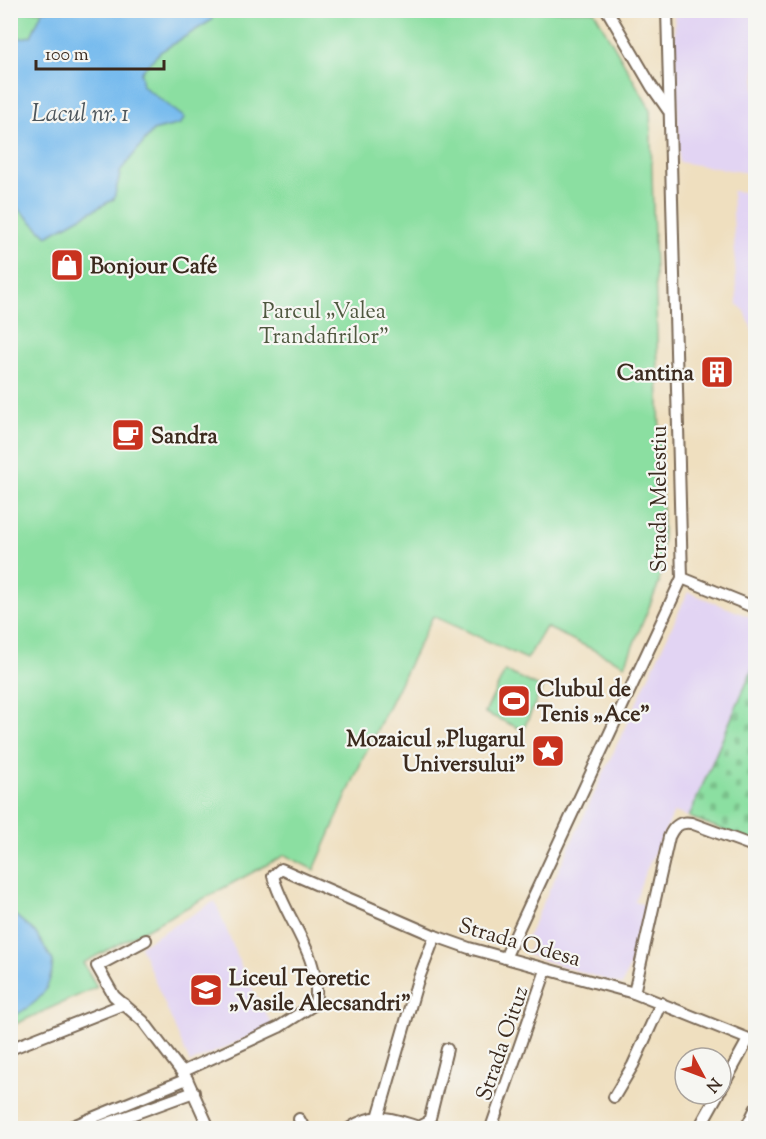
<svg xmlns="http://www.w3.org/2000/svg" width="766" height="1139" viewBox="0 0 766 1139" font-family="'Sorts Mill Goudy',serif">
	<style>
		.built { fill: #e2d4f3 }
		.cemetery { fill: url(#cemetery-stones); stroke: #638460; stroke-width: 1.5 }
		.park { fill: #8bdfa1; stroke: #638460; stroke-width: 1.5 }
		.water { fill: #7be; stroke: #597286; stroke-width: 1.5 }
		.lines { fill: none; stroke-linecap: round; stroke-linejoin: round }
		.street-casing { stroke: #7a6956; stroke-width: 14 }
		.street { stroke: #fff; stroke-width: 10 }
		.labels { text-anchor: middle; stroke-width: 4.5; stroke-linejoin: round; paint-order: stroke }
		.poi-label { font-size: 22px; font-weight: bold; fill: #3b2a1e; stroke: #f6f6f2; text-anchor: start }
		.park-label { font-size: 22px; fill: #4f573f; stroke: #f6f6f2 }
		.street-label { font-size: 22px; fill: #3b2a1e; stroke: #f6f6f2 }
		.water-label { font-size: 24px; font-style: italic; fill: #4d565c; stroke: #f6f6f2 }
	</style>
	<defs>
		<pattern id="cemetery-stones" width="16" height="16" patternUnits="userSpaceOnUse" patternTransform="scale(1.5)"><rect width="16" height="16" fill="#8bdfa1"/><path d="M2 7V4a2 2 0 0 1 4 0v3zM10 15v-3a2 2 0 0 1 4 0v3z" fill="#79c08a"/></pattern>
	</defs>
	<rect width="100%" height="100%" fill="#f6f6f2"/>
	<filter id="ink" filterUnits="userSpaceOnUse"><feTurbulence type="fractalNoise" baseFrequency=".0167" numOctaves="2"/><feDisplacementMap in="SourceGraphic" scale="12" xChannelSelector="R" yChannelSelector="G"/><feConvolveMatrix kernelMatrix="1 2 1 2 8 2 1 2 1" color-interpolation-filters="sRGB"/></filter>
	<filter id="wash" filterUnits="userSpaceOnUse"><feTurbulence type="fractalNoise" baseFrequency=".008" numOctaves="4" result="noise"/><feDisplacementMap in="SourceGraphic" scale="24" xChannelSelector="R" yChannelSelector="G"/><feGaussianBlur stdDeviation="1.35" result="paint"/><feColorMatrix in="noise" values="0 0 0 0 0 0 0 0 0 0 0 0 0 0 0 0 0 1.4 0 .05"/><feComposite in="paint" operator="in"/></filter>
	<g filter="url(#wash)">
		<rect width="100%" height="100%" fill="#efdfbf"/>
		<g class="built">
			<polygon points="674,11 755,11 755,174 679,162"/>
			<polygon points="732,191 755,193 755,338 745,311 737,304"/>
			<polygon points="688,592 755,619 755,663 689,817 674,812 644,875 635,902 645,905 636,950 622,985 527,955 532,941 527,938"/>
			<polygon points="215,901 246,978 273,1026 190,1063 140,946"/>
		</g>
		<polygon class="cemetery" points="755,663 755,842 689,817"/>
		<g class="park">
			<polygon points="10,11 594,11 650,109 663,534 659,583 625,665 546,627 527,659 433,616 364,756 314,870 285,855 83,963 97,987 11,1026"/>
			<polygon points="505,671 542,688 523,730 485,713"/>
		</g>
		<g class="water">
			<polygon points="43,10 211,11 212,20 160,52 141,72 143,86 185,118 180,124 153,131 121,170 114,199 47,236 10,201 11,40 31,36"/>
			<path d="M10 911 35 932 53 961C51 992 37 1005 11 1017Z"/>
		</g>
	</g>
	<g filter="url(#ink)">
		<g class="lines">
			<defs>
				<g id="street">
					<polyline points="607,10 652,87 668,110"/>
					<polyline points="682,578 756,608"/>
					<polyline points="146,940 97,966 114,996 143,1021 187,1079 209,1128"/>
					<polyline points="505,958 682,578 667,10"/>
					<path d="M634 993 669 837C673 827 680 821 691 823L756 847"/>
					<polyline points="10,1049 124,1004"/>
					<path d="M182 1072 279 1027 315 1004C323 956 285 920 273 876L281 869 435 936 469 948 634 993 756 1042"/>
					<polyline points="721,1089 748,1040"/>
					<polyline points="614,1097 633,1065 661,1003"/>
					<polyline points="299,1119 304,1128"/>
					<polyline points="68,1128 187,1079"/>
					<polyline points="95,1128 194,1092"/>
					<path d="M350 1128C376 1110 391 1119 419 1127L429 1122 447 1049"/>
					<polyline points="375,1128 417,983 435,936"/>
					<polyline points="491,1128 546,970"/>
					<polyline points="699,1128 718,1094"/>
					<polyline points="746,1128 756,1108"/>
				</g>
			</defs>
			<use href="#street" class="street-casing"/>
			<use href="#street" class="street"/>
		</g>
	</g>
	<defs>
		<symbol id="shop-square" viewBox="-11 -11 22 22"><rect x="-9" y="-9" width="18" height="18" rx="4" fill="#c8321e" stroke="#f6f6f2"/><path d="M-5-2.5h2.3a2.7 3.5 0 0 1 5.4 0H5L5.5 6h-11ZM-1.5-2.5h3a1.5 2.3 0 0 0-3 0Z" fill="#fff"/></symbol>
		<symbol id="building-square" viewBox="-11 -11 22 22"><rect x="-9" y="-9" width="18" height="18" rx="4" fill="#c8321e" stroke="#f6f6f2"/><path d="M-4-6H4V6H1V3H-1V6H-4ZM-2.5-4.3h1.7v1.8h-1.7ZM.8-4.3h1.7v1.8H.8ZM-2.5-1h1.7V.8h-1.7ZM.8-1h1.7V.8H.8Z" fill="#fff"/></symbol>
		<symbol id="cafe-square" viewBox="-11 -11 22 22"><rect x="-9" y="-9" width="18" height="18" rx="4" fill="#c8321e" stroke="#f6f6f2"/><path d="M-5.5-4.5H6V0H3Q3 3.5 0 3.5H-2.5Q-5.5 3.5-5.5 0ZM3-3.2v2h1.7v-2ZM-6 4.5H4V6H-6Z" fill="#fff"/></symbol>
		<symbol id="stadium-square" viewBox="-11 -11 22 22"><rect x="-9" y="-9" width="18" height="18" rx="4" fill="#c8321e" stroke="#f6f6f2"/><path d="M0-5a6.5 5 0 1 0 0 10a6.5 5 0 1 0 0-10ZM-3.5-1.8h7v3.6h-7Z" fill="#fff"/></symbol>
		<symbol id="sight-square" viewBox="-11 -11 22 22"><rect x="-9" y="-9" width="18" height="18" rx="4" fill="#c8321e" stroke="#f6f6f2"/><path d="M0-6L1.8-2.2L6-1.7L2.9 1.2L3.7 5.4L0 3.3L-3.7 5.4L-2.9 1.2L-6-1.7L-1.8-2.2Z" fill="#fff"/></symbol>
		<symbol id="school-square" viewBox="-11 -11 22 22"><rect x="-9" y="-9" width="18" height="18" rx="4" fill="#c8321e" stroke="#f6f6f2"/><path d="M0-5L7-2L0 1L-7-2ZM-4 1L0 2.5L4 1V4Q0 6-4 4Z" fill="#fff"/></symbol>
	</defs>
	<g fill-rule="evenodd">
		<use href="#shop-square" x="48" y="246" width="38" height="38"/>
		<use href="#building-square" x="698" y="353" width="38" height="38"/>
		<use href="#cafe-square" x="109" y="416" width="38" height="38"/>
		<use href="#stadium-square" x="495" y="682" width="38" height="38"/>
		<use href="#sight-square" x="529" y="732" width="38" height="38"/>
		<use href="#school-square" x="187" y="971" width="38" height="38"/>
	</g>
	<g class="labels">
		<g class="poi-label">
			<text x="90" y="273">Bonjour Café</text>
			<text x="694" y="380" text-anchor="end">Cantina</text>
			<text x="151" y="443">Sandra</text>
			<text x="537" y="696">Clubul de<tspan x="537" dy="25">Tenis „Ace”</tspan></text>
			<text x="525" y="746" text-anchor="end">Mozaicul „Plugarul<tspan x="525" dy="25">Universului”</tspan></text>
			<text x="229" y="985">Liceul Teoretic<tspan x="229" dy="25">„Vasile Alecsandri”</tspan></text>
		</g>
		<g class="park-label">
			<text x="324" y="318">Parcul „Valea<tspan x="324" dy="25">Trandafirilor”</tspan></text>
		</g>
		<g class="street-label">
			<text transform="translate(658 499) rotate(-90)" y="8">Strada Melestiu</text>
			<text transform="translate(520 941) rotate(16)" y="8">Strada Odesa</text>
			<text transform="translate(501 1043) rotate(-71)" y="8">Strada Oituz</text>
		</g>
		<g class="water-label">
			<text x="80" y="121">Lacul nr. 1</text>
		</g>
	</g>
	<rect width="766" height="1139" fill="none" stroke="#f6f6f2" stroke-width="36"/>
	<g transform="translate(703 1076) rotate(131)"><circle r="28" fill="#f6f6f2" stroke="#aba49d" stroke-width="1.5"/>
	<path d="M0-4.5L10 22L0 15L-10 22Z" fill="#c8321e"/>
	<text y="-9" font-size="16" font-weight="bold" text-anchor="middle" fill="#3b2a1e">N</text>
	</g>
	<path d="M36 60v9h128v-9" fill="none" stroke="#3b2a1e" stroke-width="3"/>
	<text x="45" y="60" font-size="18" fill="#3b2a1e" stroke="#f6f6f2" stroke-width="4.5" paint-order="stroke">100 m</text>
</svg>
